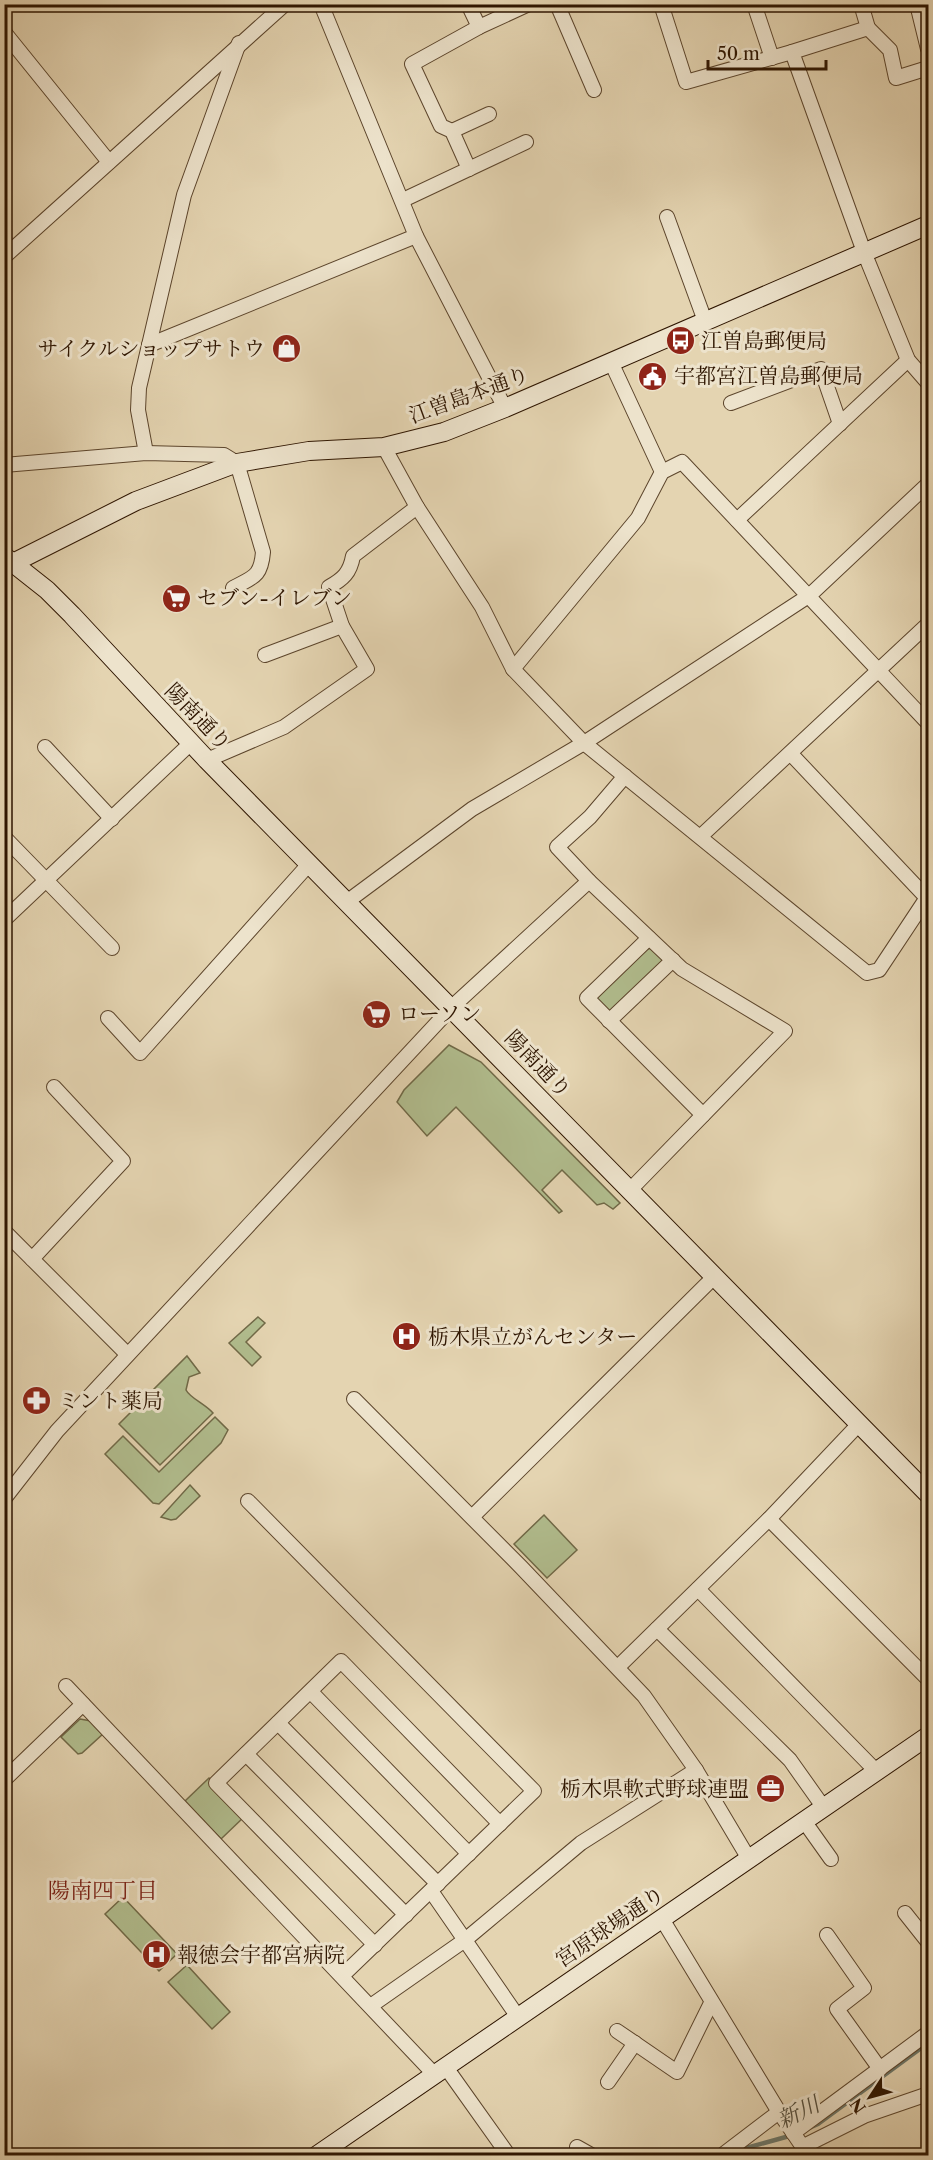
<svg xmlns="http://www.w3.org/2000/svg" width="933" height="2160" viewBox="0 0 933 2160" font-family="'Libre Caslon Text','Noto Serif JP',serif">
	<style>
		.green { fill: #b1bd8e; stroke: #706947; stroke-width: 1.5 }
		.lines { fill: none; stroke-linecap: round; stroke-linejoin: round }
		.stream { stroke: #6c776a; stroke-width: 4.5 }
		.street-casing { stroke: #5c452c; stroke-width: 16 }
		.secondary-casing { stroke: #2e1500; stroke-width: 20 }
		.street { stroke: #ede3cc; stroke-width: 14 }
		.secondary { stroke: #ede3cc; stroke-width: 18 }
		.labels { text-anchor: middle; stroke-width: 6; stroke-linejoin: round; paint-order: stroke }
		.poi-label { font-size: 21px; fill: #2e1500; stroke: #ede3cc; text-anchor: start }
		.street-label { font-size: 21px; fill: #2e1500; stroke: #ede3cc }
		.neighbourhood-label { font-size: 22px; fill: #7a1f14; stroke: #ede3cc }
		.water-label { font-size: 22px; font-style: italic; fill: #524e3e; stroke: #ede3cc }
	</style>
	<rect width="100%" height="100%" fill="#e4d4b1"/>
	<filter id="stains"><feTurbulence type="fractalNoise" baseFrequency=".00333" numOctaves="4"/><feColorMatrix values="0 0 0 0 .2 0 0 0 0 .09 0 0 0 0 .02 0 0 0 .5 -.17"/></filter>
	<radialGradient id="worn" r=".72"><stop offset=".6" stop-color="#630" stop-opacity="0"/><stop offset="1" stop-color="#630" stop-opacity=".3"/></radialGradient>
	<g class="green">
		<polygon points="652,948 662,959 662,965 612,1012 606,1014 596,1003 596,997 647,949"/>
		<polygon points="449,1045 481,1062 620,1203 613,1209 604,1203 597,1205 562,1170 542,1190 562,1211 559,1213 456,1107 427,1136 397,1102 404,1090"/>
		<polygon points="258,1317 265,1323 246,1342 261,1357 252,1366 229,1343"/>
		<path d="M187 1356 200 1373 189 1377 186 1390C190 1398 205 1404 213 1413L160 1465 119 1424Z"/>
		<polygon points="215,1417 228,1430 221,1443 159,1504 153,1503 105,1454 123,1436 159,1472"/>
		<polygon points="190,1485 200,1496 176,1519 171,1520 161,1517"/>
		<polygon points="544,1515 577,1550 547,1578 514,1544"/>
		<polygon points="80,1719 91,1721 104,1733 82,1753 78,1754 61,1737"/>
		<polygon points="209,1778 245,1816 221,1839 185,1801"/>
		<polygon points="123,1897 177,1954 159,1971 105,1914"/>
		<polygon points="187,1965 230,2012 212,2029 168,1982"/>
	</g>
	<g class="lines">
		<g class="stream">
			<polyline points="809,2128 818,2124 928,2043"/>
			<polyline points="746,2148 793,2135"/>
		</g>
		<defs>
			<g id="street">
				<polyline points="321,4 416,236 505,408"/>
				<polyline points="468,4 479,27"/>
				<polyline points="557,4 594,90"/>
				<polyline points="661,4 686,82 792,52"/>
				<polyline points="754,4 772,58"/>
				<polyline points="861,4 868,28 792,52 864,252 908,360 928,383"/>
				<polyline points="917,4 928,49"/>
				<polyline points="868,28 890,50 896,78 928,68"/>
				<polyline points="4,32 109,162"/>
				<polyline points="452,131 489,114"/>
				<polyline points="469,169 452,131 441,126 412,64 479,27 529,4"/>
				<polyline points="403,200 526,142"/>
				<polyline points="667,217 705,321"/>
				<polyline points="4,257 285,4"/>
				<polyline points="149,345 416,236"/>
				<polyline points="611,362 662,472"/>
				<polyline points="731,403 821,369 840,424"/>
				<polyline points="384,447 417,507 482,607 513,669 584,743 867,973 879,970 928,896"/>
				<polyline points="146,453 138,410 139,388 184,195 239,43"/>
				<path d="M4 465 146 453 224 455 237 463 263 552C261 577 253 577 233 588"/>
				<polyline points="737,520 908,360"/>
				<polyline points="265,655 342,626"/>
				<polyline points="513,669 638,518 662,472 682,462 928,723"/>
				<polyline points="45,747 112,819"/>
				<polyline points="791,754 927,898"/>
				<path d="M207 760 284 727 367 669 342 626 329 587C343 579 350 573 353 556L417 507"/>
				<polyline points="701,836 928,624"/>
				<polyline points="4,837 112,948"/>
				<polyline points="589,881 557,847 590,817 625,776"/>
				<polyline points="348,901 472,809 584,743 810,595 928,484"/>
				<polyline points="4,920 191,743"/>
				<polyline points="649,938 587,998 703,1115"/>
				<polyline points="108,1018 140,1053 310,863"/>
				<polyline points="609,1021 673,960"/>
				<polyline points="4,1231 127,1354"/>
				<polyline points="32,1259 123,1161 54,1087"/>
				<polyline points="354,1399 521,1567 644,1696 696,1770 749,1859"/>
				<polyline points="4,1499 57,1431 452,1007 589,881 682,969 785,1031 630,1190"/>
				<polyline points="248,1501 534,1791 343,1975"/>
				<polyline points="472,1517 714,1277"/>
				<polyline points="769,1519 928,1679"/>
				<polyline points="698,1589 877,1772"/>
				<polyline points="657,1629 790,1760 824,1808"/>
				<polyline points="618,1667 769,1519 859,1424"/>
				<polyline points="66,1686 434,2074"/>
				<polyline points="311,1692 469,1854"/>
				<polyline points="278,1723 438,1884"/>
				<polyline points="246,1754 406,1915"/>
				<polyline points="4,1780 83,1704"/>
				<polyline points="804,1821 831,1859"/>
				<polyline points="431,1891 518,2017"/>
				<polyline points="905,1913 928,1942"/>
				<polyline points="662,1919 779,2112 809,2156"/>
				<polyline points="827,1935 864,1988 837,2009 880,2069"/>
				<polyline points="375,1945 216,1783 341,1661 500,1824"/>
				<polyline points="372,2005 465,1940 581,1843 696,1770"/>
				<polyline points="617,2031 677,2072 711,2003"/>
				<polyline points="445,2066 509,2156"/>
				<polyline points="608,2082 635,2043"/>
				<polyline points="793,2133 928,2033"/>
				<polyline points="804,2146 864,2116 928,2094"/>
				<polyline points="577,2147 593,2156"/>
				<polyline points="721,2156 779,2112"/>
			</g>
			<g id="secondary">
				<polyline points="4,556 47,590 72,615 207,760 928,1494"/>
				<polyline points="13,563 136,501 237,463 309,451 384,447 444,432 505,408 928,225"/>
				<polyline points="316,2156 928,1736"/>
			</g>
		</defs>
		<use href="#street" class="street-casing"/>
		<use href="#secondary" class="secondary-casing"/>
		<use href="#street" class="street"/>
		<use href="#secondary" class="secondary"/>
	</g>
	<defs>
		<symbol id="bus-disc" viewBox="-11 -11 22 22"><circle r="9.5" fill="#8f2418" stroke="#ede3cc"/><path d="M-5-6H5V4H4V6H2V4H-2V6H-4V4H-5ZM-3.5-4V0h7V-4ZM-3.5 1.2v1.5H-2V1.2ZM2 1.2v1.5H3.5V1.2Z" fill="#fff"/></symbol>
		<symbol id="shop-disc" viewBox="-11 -11 22 22"><circle r="9.5" fill="#8f2418" stroke="#ede3cc"/><path d="M-5-2.5h2.3a2.7 3.5 0 0 1 5.4 0H5L5.5 6h-11ZM-1.5-2.5h3a1.5 2.3 0 0 0-3 0Z" fill="#fff"/></symbol>
		<symbol id="civic-disc" viewBox="-11 -11 22 22"><circle r="9.5" fill="#8f2418" stroke="#ede3cc"/><path d="M-.6-6.5H3V-4.5H.6V-3L4-1V1h2V6H-6V1h2V-1L-.6-3ZM-1.2 2.5V6h2.4V2.5Z" fill="#fff"/></symbol>
		<symbol id="supermarket-disc" viewBox="-11 -11 22 22"><circle r="9.5" fill="#8f2418" stroke="#ede3cc"/><path d="M-6-5.5h2.5l.6 2H6L4.5 2H-2.5L-4.4-4H-6ZM-1.5 3.2a1.3 1.3 0 1 0 .1 0ZM3 3.2a1.3 1.3 0 1 0 .1 0Z" fill="#fff"/></symbol>
		<symbol id="hospital-disc" viewBox="-11 -11 22 22"><circle r="9.5" fill="#8f2418" stroke="#ede3cc"/><path d="M-5-5h3v3.5h4V-5h3V5h-3V1.5h-4V5h-3Z" fill="#fff"/></symbol>
		<symbol id="pharmacy-disc" viewBox="-11 -11 22 22"><circle r="9.5" fill="#8f2418" stroke="#ede3cc"/><path d="M-2-6h4v4h4v4h-4v4h-4v-4h-4v-4h4Z" fill="#fff"/></symbol>
		<symbol id="office-disc" viewBox="-11 -11 22 22"><circle r="9.5" fill="#8f2418" stroke="#ede3cc"/><path d="M-6-3h4V-5.5h4V-3h4V5H-6ZM-1-4.5V-3h2v-1.5ZM-6 0V1H6V0Z" fill="#fff"/></symbol>
	</defs>
	<g fill-rule="evenodd">
		<use href="#bus-disc" x="664" y="324" width="33" height="33"/>
		<use href="#shop-disc" x="270" y="332" width="33" height="33"/>
		<use href="#civic-disc" x="636" y="360" width="33" height="33"/>
		<use href="#supermarket-disc" x="160" y="582" width="33" height="33"/>
		<use href="#supermarket-disc" x="360" y="998" width="33" height="33"/>
		<use href="#hospital-disc" x="390" y="1320" width="33" height="33"/>
		<use href="#pharmacy-disc" x="20" y="1384" width="33" height="33"/>
		<use href="#office-disc" x="754" y="1772" width="33" height="33"/>
		<use href="#hospital-disc" x="140" y="1938" width="33" height="33"/>
	</g>
	<g class="labels">
		<g class="poi-label">
			<text x="701" y="348">江曽島郵便局</text>
			<text x="265" y="356" text-anchor="end">サイクルショップサトウ</text>
			<text x="674" y="383">宇都宮江曽島郵便局</text>
			<text x="197" y="605">セブン-イレブン</text>
			<text x="398" y="1021">ローソン</text>
			<text x="428" y="1344">栃木県立がんセンター</text>
			<text x="58" y="1408">ミント薬局</text>
			<text x="749" y="1796" text-anchor="end">栃木県軟式野球連盟</text>
			<text x="177" y="1962">報徳会宇都宮病院</text>
		</g>
		<g class="street-label">
			<text transform="translate(469 395) rotate(-20)" y="7">江曽島本通り</text>
			<text transform="translate(198 717) rotate(46)" y="7">陽南通り</text>
			<text transform="translate(538 1064) rotate(46)" y="7">陽南通り</text>
			<text transform="translate(610 1927) rotate(-34)" y="7">宮原球場通り</text>
		</g>
		<g class="neighbourhood-label">
			<text x="103" y="1898">陽南四丁目</text>
		</g>
		<g class="water-label">
			<text transform="translate(798 2112) rotate(-26)" y="8">新川</text>
		</g>
	</g>
	<rect width="933" height="2160" fill="none" stroke="#e4d4b1" stroke-width="24"/>
	<rect x="6" y="6" width="921" height="2148" fill="none" stroke="#2e1500" stroke-width="3"/>
	<rect x="12" y="12" width="909" height="2136" fill="none" stroke="#2e1500" stroke-width="1.5"/>
	<g transform="translate(870 2097) rotate(234)" stroke="#ede3cc" stroke-width="4.5" paint-order="stroke">
	<path d="M0-4.5L10 22L0 15L-10 22Z" fill="#2e1500"/>
	<text y="-9" font-size="16" font-weight="bold" text-anchor="middle" fill="#2e1500">N</text>
	</g>
	<path d="M708 60v9h118v-9" fill="none" stroke="#2e1500" stroke-width="3"/>
	<text x="717" y="60" font-size="18" fill="#2e1500" stroke="#ede3cc" stroke-width="4.5" paint-order="stroke">50 m</text>
	<rect width="100%" height="100%" filter="url(#stains)"/>
	<rect width="100%" height="100%" fill="url(#worn)"/>
</svg>
